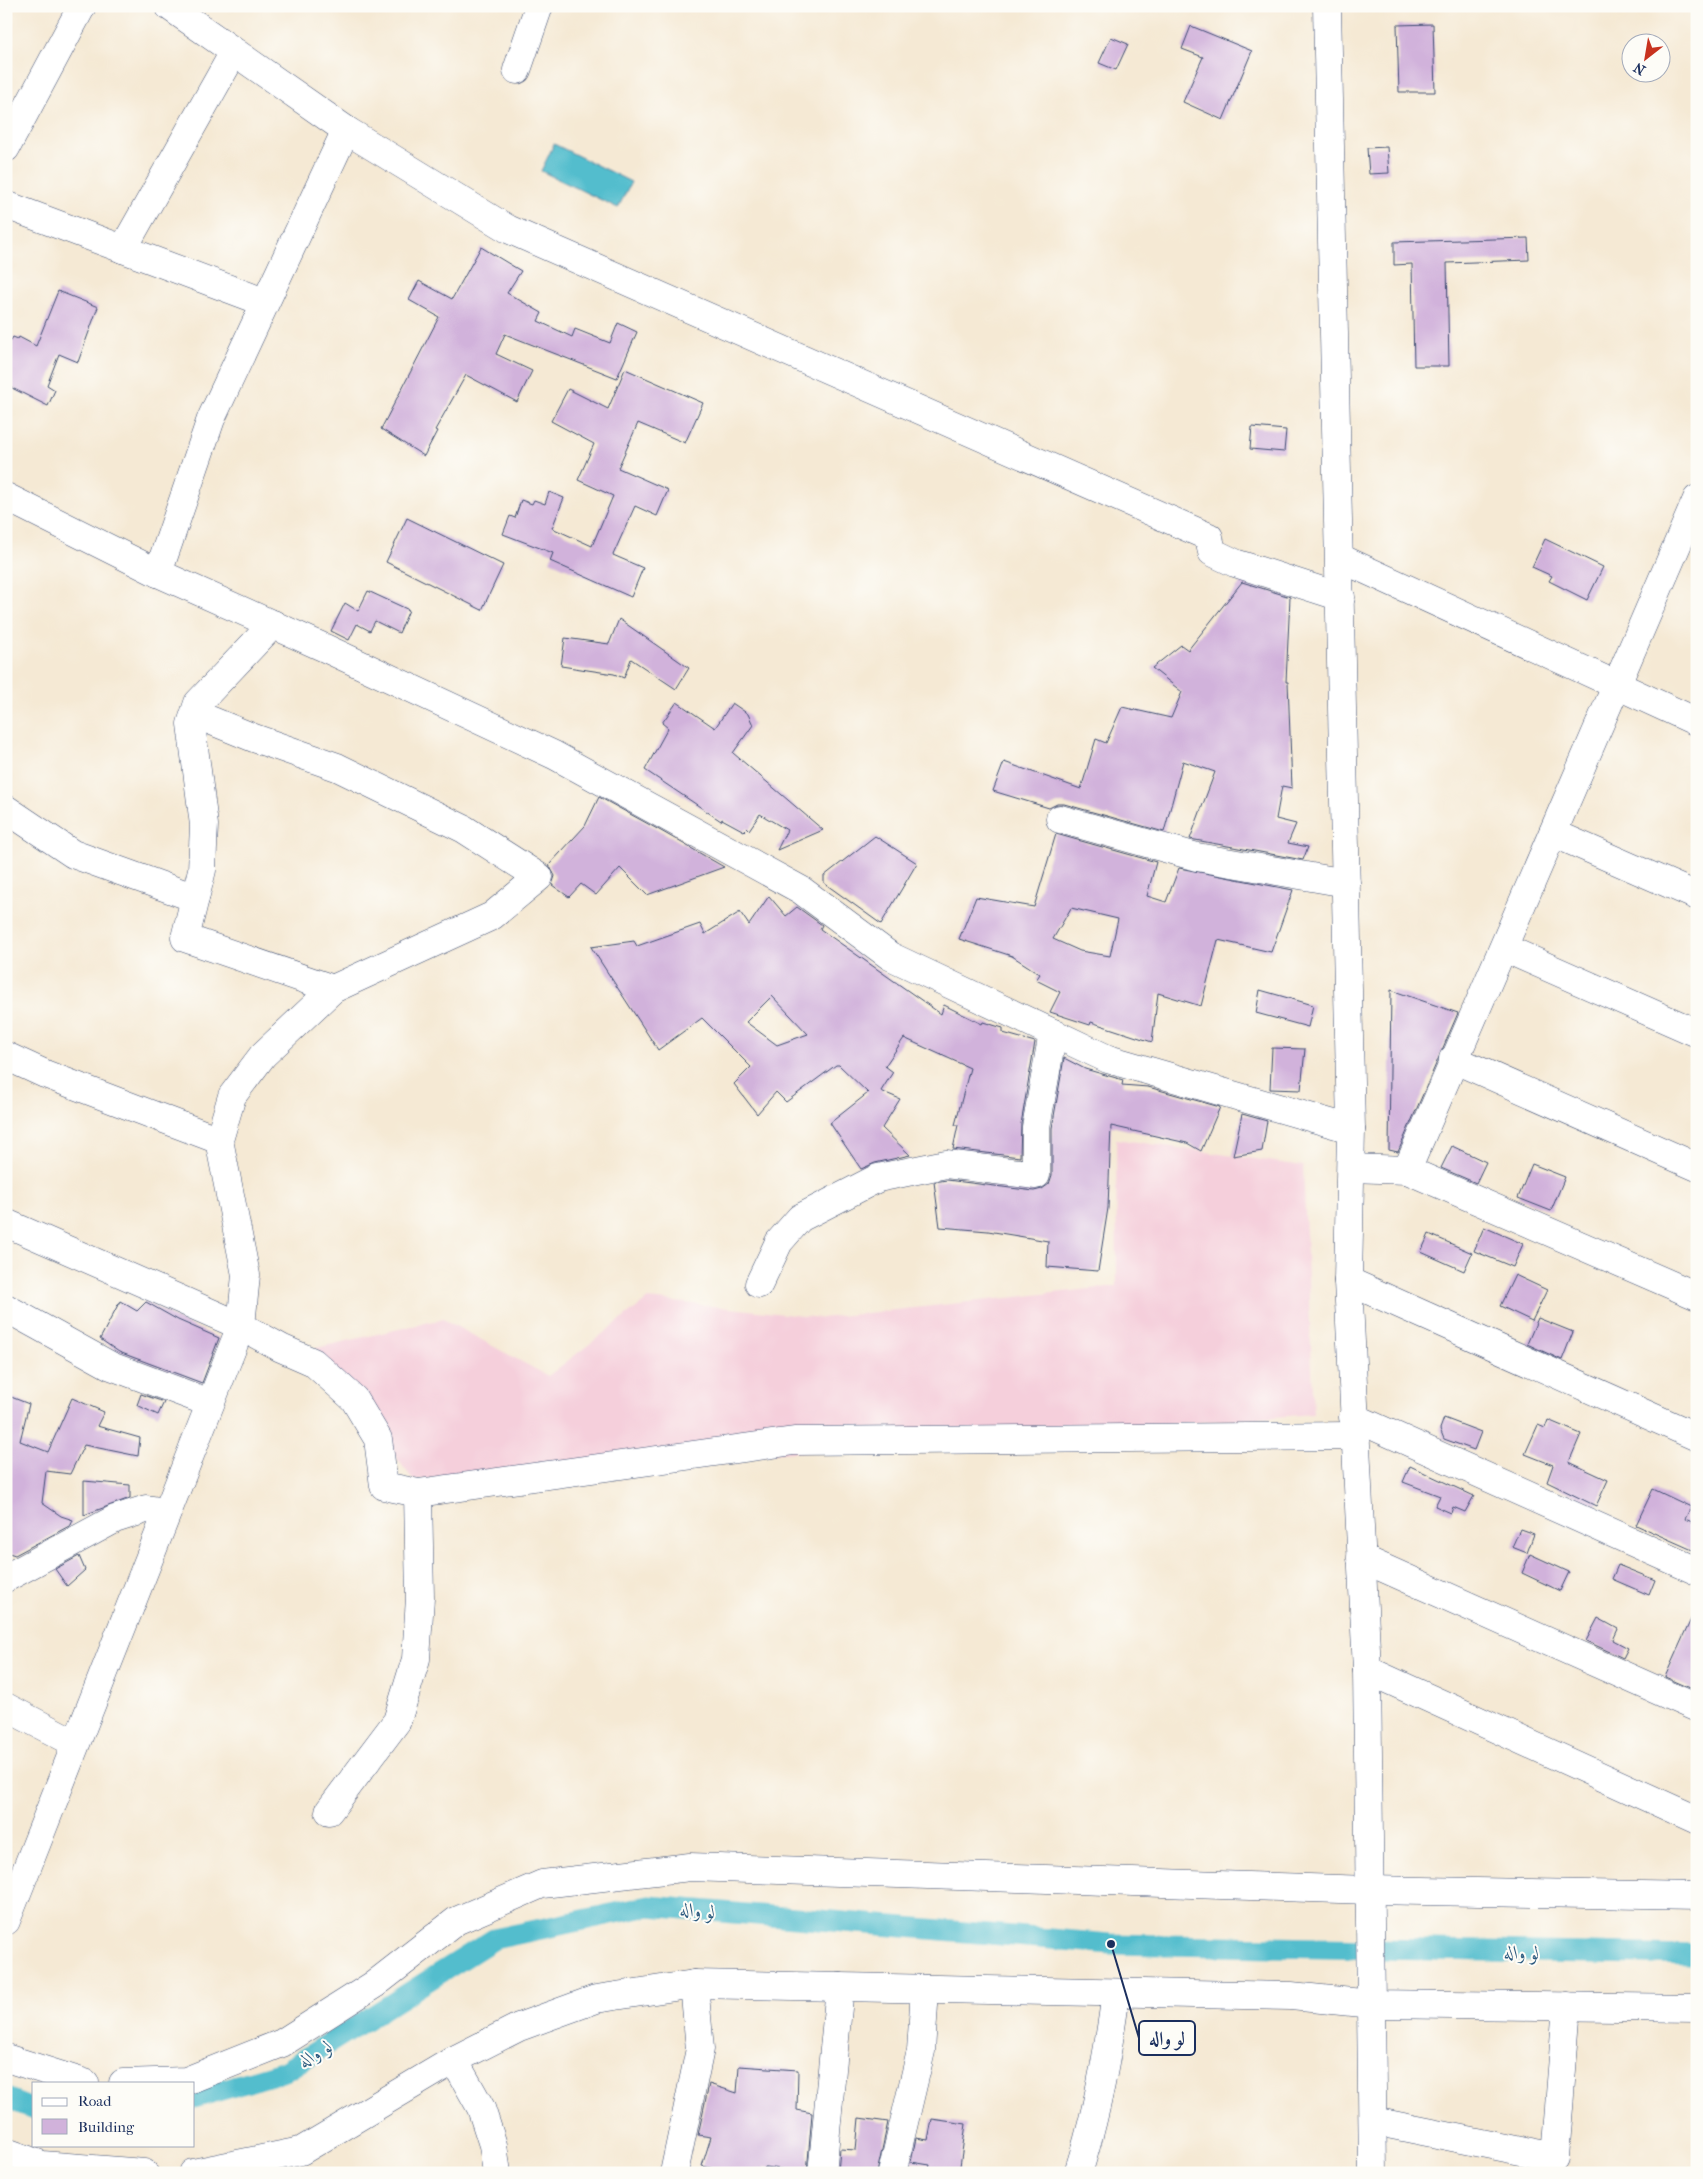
<svg xmlns="http://www.w3.org/2000/svg" width="1703" height="2179" viewBox="0 0 1703 2179" font-family="'IM FELL French Canon',Amiri,serif">
	<style>
		.built { fill: #f5cfdb }
		.water { fill: #52bdcd; stroke: #367696 }
		.lines { fill: none; stroke-linecap: round; stroke-linejoin: round }
		.canal { stroke: #52bdcd; stroke-width: 21 }
		.building { fill: #d1b2db; fill-rule: evenodd }
		.minor-casing { stroke: #3c4b70; stroke-width: 29 }
		.major-casing { stroke: #3c4b70; stroke-width: 29 }
		.minor { stroke: #fff; stroke-width: 28 }
		.major { stroke: #fff; stroke-width: 28 }
		.labels { text-anchor: middle; stroke-width: 4; stroke-linejoin: round; paint-order: stroke }
		.water-label { font-size: 19px; font-style: italic; fill: #2c5a7f; stroke: #fdfcf7 }
		.leader { fill: none; stroke: #1b2f5e; stroke-width: 2 }
		.callout-dot { fill: #1b2f5e; stroke: #fdfcf7; stroke-width: 2 }
		.callout { fill: #fdfcf7; stroke: #1b2f5e; stroke-width: 2 }
		.callout-label { font-size: 19px; text-anchor: middle; font-weight: bold; fill: #1b2f5e }
	</style>
	<rect width="100%" height="100%" fill="#fdfcf7"/>
	<filter id="ink" filterUnits="userSpaceOnUse"><feTurbulence type="fractalNoise" baseFrequency=".02" numOctaves="2"/><feDisplacementMap in="SourceGraphic" scale="10" xChannelSelector="R" yChannelSelector="G"/><feConvolveMatrix kernelMatrix="1 2 1 2 8 2 1 2 1" color-interpolation-filters="sRGB"/></filter>
	<filter id="wash" filterUnits="userSpaceOnUse"><feTurbulence type="fractalNoise" baseFrequency=".0096" numOctaves="4" result="noise"/><feDisplacementMap in="SourceGraphic" scale="20" xChannelSelector="R" yChannelSelector="G"/><feGaussianBlur stdDeviation="1.12" result="paint"/><feColorMatrix in="noise" values="0 0 0 0 0 0 0 0 0 0 0 0 0 0 0 0 0 1.4 0 .05"/><feComposite in="paint" operator="in"/></filter>
	<g filter="url(#wash)">
		<rect width="100%" height="100%" fill="#f5e9d4"/>
		<polygon class="built" points="1116,1139 1303,1166 1314,1414 413,1480 316,1348 443,1319 548,1376 648,1299 821,1318 1117,1286"/>
		<polygon class="water" points="554,144 631,182 618,208 541,171"/>
		<g class="lines">
			<g class="canal">
				<polyline points="6,2098 34,2109"/>
				<polyline points="194,2098 285,2071 494,1939 649,1906 1111,1944 1697,1955"/>
			</g>
		</g>
		<g id="blocks">
			<g class="building">
				<polygon points="1433,24 1435,92 1399,92 1397,25"/>
				<polygon points="1191,26 1252,51 1223,120 1183,102 1203,57 1182,49"/>
				<polygon points="1111,37 1128,44 1116,70 1099,63"/>
				<polygon points="1387,147 1389,173 1369,174 1367,148"/>
				<polygon points="1528,238 1529,260 1447,263 1449,366 1414,366 1412,264 1394,265 1394,242"/>
				<polygon points="481,247 521,271 507,293 542,313 538,321 572,337 575,329 610,343 618,323 637,332 617,378 505,334 496,354 532,371 517,402 466,375 435,430 437,431 424,456 381,429 439,317 409,300 419,281 452,299"/>
				<polygon points="58,291 98,307 78,362 59,354 47,385 55,390 48,406 6,385 6,348 13,337 18,339 19,337 36,346"/>
				<polygon points="625,369 703,403 685,443 638,423 618,468 668,490 657,516 635,506 613,555 643,568 631,597 550,561 553,553 503,534 510,516 515,518 521,500 532,504 534,500 545,504 549,492 564,498 552,528 592,546 613,496 578,480 594,444 551,421 568,389 608,409"/>
				<polygon points="1252,427 1286,430 1284,452 1250,449"/>
				<polygon points="407,518 503,565 482,610 386,562"/>
				<polygon points="1545,539 1603,567 1587,600 1549,581 1552,576 1532,567"/>
				<polygon points="1242,582 1290,597 1286,682 1288,682 1292,788 1282,786 1276,819 1296,824 1288,843 1308,847 1303,860 1190,839 1215,772 1183,761 1164,832 1064,804 1057,804 1049,808 993,791 1004,762 1081,789 1096,739 1106,743 1122,707 1171,718 1182,692 1152,668 1181,645 1188,650"/>
				<polygon points="368,591 409,610 399,633 375,621 370,631 357,624 349,640 331,631 345,603 358,611"/>
				<polygon points="619,619 689,668 676,689 631,659 624,678 614,674 561,666 565,638 609,644"/>
				<polygon points="677,702 715,728 732,703 748,714 753,725 733,753 823,830 777,850 787,830 760,814 749,830 747,828 744,831 722,819 721,821 645,770 668,728 662,723"/>
				<polygon points="599,797 661,831 724,867 647,895 620,868 596,895 581,884 569,897 552,885 555,876 549,865 585,826"/>
				<path d="M1056 834 1156 862 1147 896 1166 902 1179 868 1293 890 1271 952 1218 940 1201 1006 1158 993 1152 1042 1091 1022 1090 1025 1050 1012 1060 992 1036 980 1040 974 1012 956 959 939 976 897 1034 907ZM1071 908 1118 919 1110 956 1080 951 1053 939Z"/>
				<polygon points="875,836 917,863 881,924 824,883 824,876"/>
				<path d="M769 896 786 916 797 907 822 925 820 929 941 1014 944 1005 982 1024 983 1022 1003 1028V1033L1035 1042 1021 1124 1020 1157 953 1149 958 1125H955L970 1068 904 1038 885 1066 893 1072 881 1091 900 1099 882 1128 910 1155 875 1163 861 1169 830 1123 868 1093 839 1065H836L786 1102 776 1092 757 1114 734 1084 751 1067 702 1018 658 1050 591 947 634 941 637 946 700 924 705 934 740 912 749 925ZM772 996 808 1034 777 1045 746 1022Z"/>
				<polygon points="1260,990 1313,1005 1308,1027 1256,1013"/>
				<polygon points="1391,990 1458,1013 1398,1152 1389,1150"/>
				<polygon points="1272,1048 1305,1049 1301,1090 1270,1089"/>
				<polygon points="1064,1058 1085,1069 1123,1080 1122,1085 1148,1087 1220,1107 1201,1151 1187,1143 1111,1126 1108,1208 1098,1271 1047,1267 1048,1241 988,1231 940,1227 934,1182 947,1180 1034,1191 1042,1189 1049,1184 1052,1175 1052,1128"/>
				<polygon points="1242,1114 1267,1121 1262,1151 1233,1156"/>
				<polygon points="1452,1146 1486,1162 1476,1183 1441,1168"/>
				<polygon points="1532,1164 1565,1177 1551,1211 1518,1198"/>
				<polygon points="1484,1227 1523,1244 1513,1267 1474,1251"/>
				<polygon points="1429,1234 1472,1253 1464,1271 1421,1252"/>
				<polygon points="1515,1275 1547,1290 1532,1321 1500,1306"/>
				<polygon points="120,1301 137,1311 146,1302 178,1320 219,1338 202,1383 119,1352 100,1339"/>
				<polygon points="1538,1318 1573,1332 1562,1360 1527,1344"/>
				<polygon points="141,1394 164,1402 158,1415 137,1405"/>
				<polygon points="6,1395 29,1404 20,1441 48,1452 72,1398 104,1412 97,1426 140,1438 138,1456 84,1445 70,1474 46,1471 42,1503 61,1516 73,1520 71,1525 15,1555 6,1552"/>
				<polygon points="1444,1418 1481,1432 1474,1450 1444,1439 1440,1429"/>
				<polygon points="1548,1420 1581,1434 1569,1462 1608,1480 1596,1506 1547,1482 1553,1465 1525,1454 1538,1425 1545,1428"/>
				<polygon points="1410,1466 1474,1496 1465,1512 1453,1507 1451,1513 1435,1506 1440,1496 1403,1482"/>
				<polygon points="84,1481 130,1485 130,1498 84,1515"/>
				<polygon points="1653,1489 1691,1507 1685,1519 1697,1524 1697,1552 1636,1525"/>
				<polygon points="1520,1529 1534,1534 1527,1553 1512,1547"/>
				<polygon points="1530,1554 1569,1572 1560,1591 1522,1573"/>
				<polygon points="79,1556 85,1570 67,1586 55,1569"/>
				<polygon points="1618,1565 1655,1580 1649,1595 1612,1579"/>
				<polygon points="1697,1606 1697,1691 1665,1677"/>
				<polygon points="1598,1618 1618,1629 1613,1640 1628,1648 1623,1658 1586,1641"/>
				<polygon points="739,2066 798,2070 797,2110 812,2113 807,2173 765,2167 764,2173 731,2173 702,2166 711,2137 698,2135 709,2084 737,2093"/>
				<polygon points="859,2118 888,2122 877,2173 838,2173 840,2149 856,2150"/>
				<polygon points="932,2119 966,2124 959,2173 928,2173 930,2165 911,2162 916,2138 928,2140"/>
			</g>
		</g>
	</g>
	<g filter="url(#ink)">
		<use href="#blocks" fill-opacity="0" stroke="#3c4b70" stroke-width="1"/>
		<g class="lines">
			<defs>
				<g id="minor">
					<polyline points="169,6 346,130 508,229 1209,537 1212,552 1235,563 1341,597"/>
					<polyline points="517,70 539,6"/>
					<polyline points="6,148 82,6"/>
					<polyline points="6,205 264,302"/>
					<polyline points="123,249 234,52"/>
					<polyline points="6,497 158,573 325,648 554,755 801,890 890,956 1108,1059 1351,1129"/>
					<polyline points="1340,558 1697,722"/>
					<polyline points="158,573 211,419 346,130"/>
					<polyline points="273,624 198,703 191,724 204,825 202,870 185,938 333,989"/>
					<polyline points="6,809 73,854 195,898"/>
					<polyline points="1060,819 1197,857 1346,883"/>
					<polyline points="1553,833 1697,896"/>
					<polyline points="1504,948 1697,1033"/>
					<polyline points="6,1056 45,1074 219,1140"/>
					<polyline points="1453,1059 1697,1167"/>
					<polyline points="1351,1168 1407,1170 1697,499"/>
					<polyline points="1407,1170 1697,1296"/>
					<polyline points="6,1223 241,1326 281,1348 313,1362 354,1399 378,1439 384,1486 418,1493 794,1441 1354,1436"/>
					<polyline points="1348,1281 1697,1437"/>
					<polyline points="759,1284 779,1242 800,1218 878,1178 946,1164 1036,1175 1036,1127 1053,1033"/>
					<polyline points="6,1308 111,1366 210,1403"/>
					<polyline points="1353,1417 1697,1571"/>
					<polyline points="1361,1558 1697,1708"/>
					<polyline points="6,1578 115,1519 146,1509 167,1512"/>
					<polyline points="1367,1670 1697,1820"/>
					<polyline points="6,1707 75,1743"/>
					<polyline points="329,1811 397,1721 416,1659 420,1598 418,1493"/>
					<polyline points="6,1921 241,1326 246,1275 219,1140 232,1096 263,1055 333,989 492,916 539,877 464,829 337,767 254,738 195,714"/>
					<polyline points="6,2058 85,2083"/>
					<polyline points="454,2060 481,2108 493,2145 497,2173"/>
					<polyline points="123,2083 186,2081 282,2043 375,1984 456,1921 542,1884 690,1867 1369,1890 1697,1896"/>
					<polyline points="1373,2121 1555,2158 1567,2006"/>
					<polyline points="6,2152 42,2165 144,2173"/>
					<polyline points="193,2173 301,2151 454,2060 519,2027 596,1999 694,1984 1291,1996 1372,2004 1697,2008"/>
					<polyline points="674,2173 700,2049 694,1984"/>
					<polyline points="822,2173 840,1987"/>
					<polyline points="892,2173 921,2051 925,1989"/>
					<path d="M1078 2173C1097 2114 1108 2054 1116 1993"/>
				</g>
				<polyline id="major" points="1327,6 1351,1129 1348,1281 1367,1670 1373,2173"/>
			</defs>
			<use href="#minor" class="minor-casing"/>
			<use href="#major" class="major-casing"/>
			<use href="#minor" class="minor"/>
			<use href="#major" class="major"/>
		</g>
	</g>
	<g class="labels">
		<g class="water-label">
			<text transform="translate(698 1910) rotate(5)" y="7">لو واله</text>
			<text transform="translate(1522 1952) rotate(1)" y="7">لو واله</text>
			<text transform="translate(315 2053) rotate(-32)" y="7">لو واله</text>
		</g>
	</g>
	<path class="leader" d="M1111 1944L1139 2038"/>
	<circle class="callout-dot" cx="1111" cy="1944" r="5"/>
	<rect class="callout" x="1139" y="2021" width="56" height="34" rx="5"/>
	<g class="callout-label">
		<text x="1167" y="2045">لو واله</text>
	</g>
	<rect width="1703" height="2179" fill="none" stroke="#fdfcf7" stroke-width="25"/>
	<rect x="32" y="2082" width="162" height="65" fill="#fdfcf7" stroke="#a3aaba"/>
	<rect x="42" y="2098" width="25" height="8" fill="#ffffff" stroke="#a3aaba"/>
	<text x="78" y="2106" font-size="15" fill="#1b2f5e">Road</text>
	<rect x="42" y="2119" width="25" height="15" fill="#d1b2db" stroke="#a3aaba"/>
	<text x="78" y="2132" font-size="15" fill="#1b2f5e">Building</text>
	<g transform="translate(1646 58) rotate(211)"><circle r="24" fill="#fdfcf7" stroke="#a3aaba"/>
	<path d="M0-4L9 19L0 12L-9 19Z" fill="#c8321e"/>
	<text y="-8" font-size="14" font-weight="bold" text-anchor="middle" fill="#1b2f5e">N</text>
	</g>
</svg>
